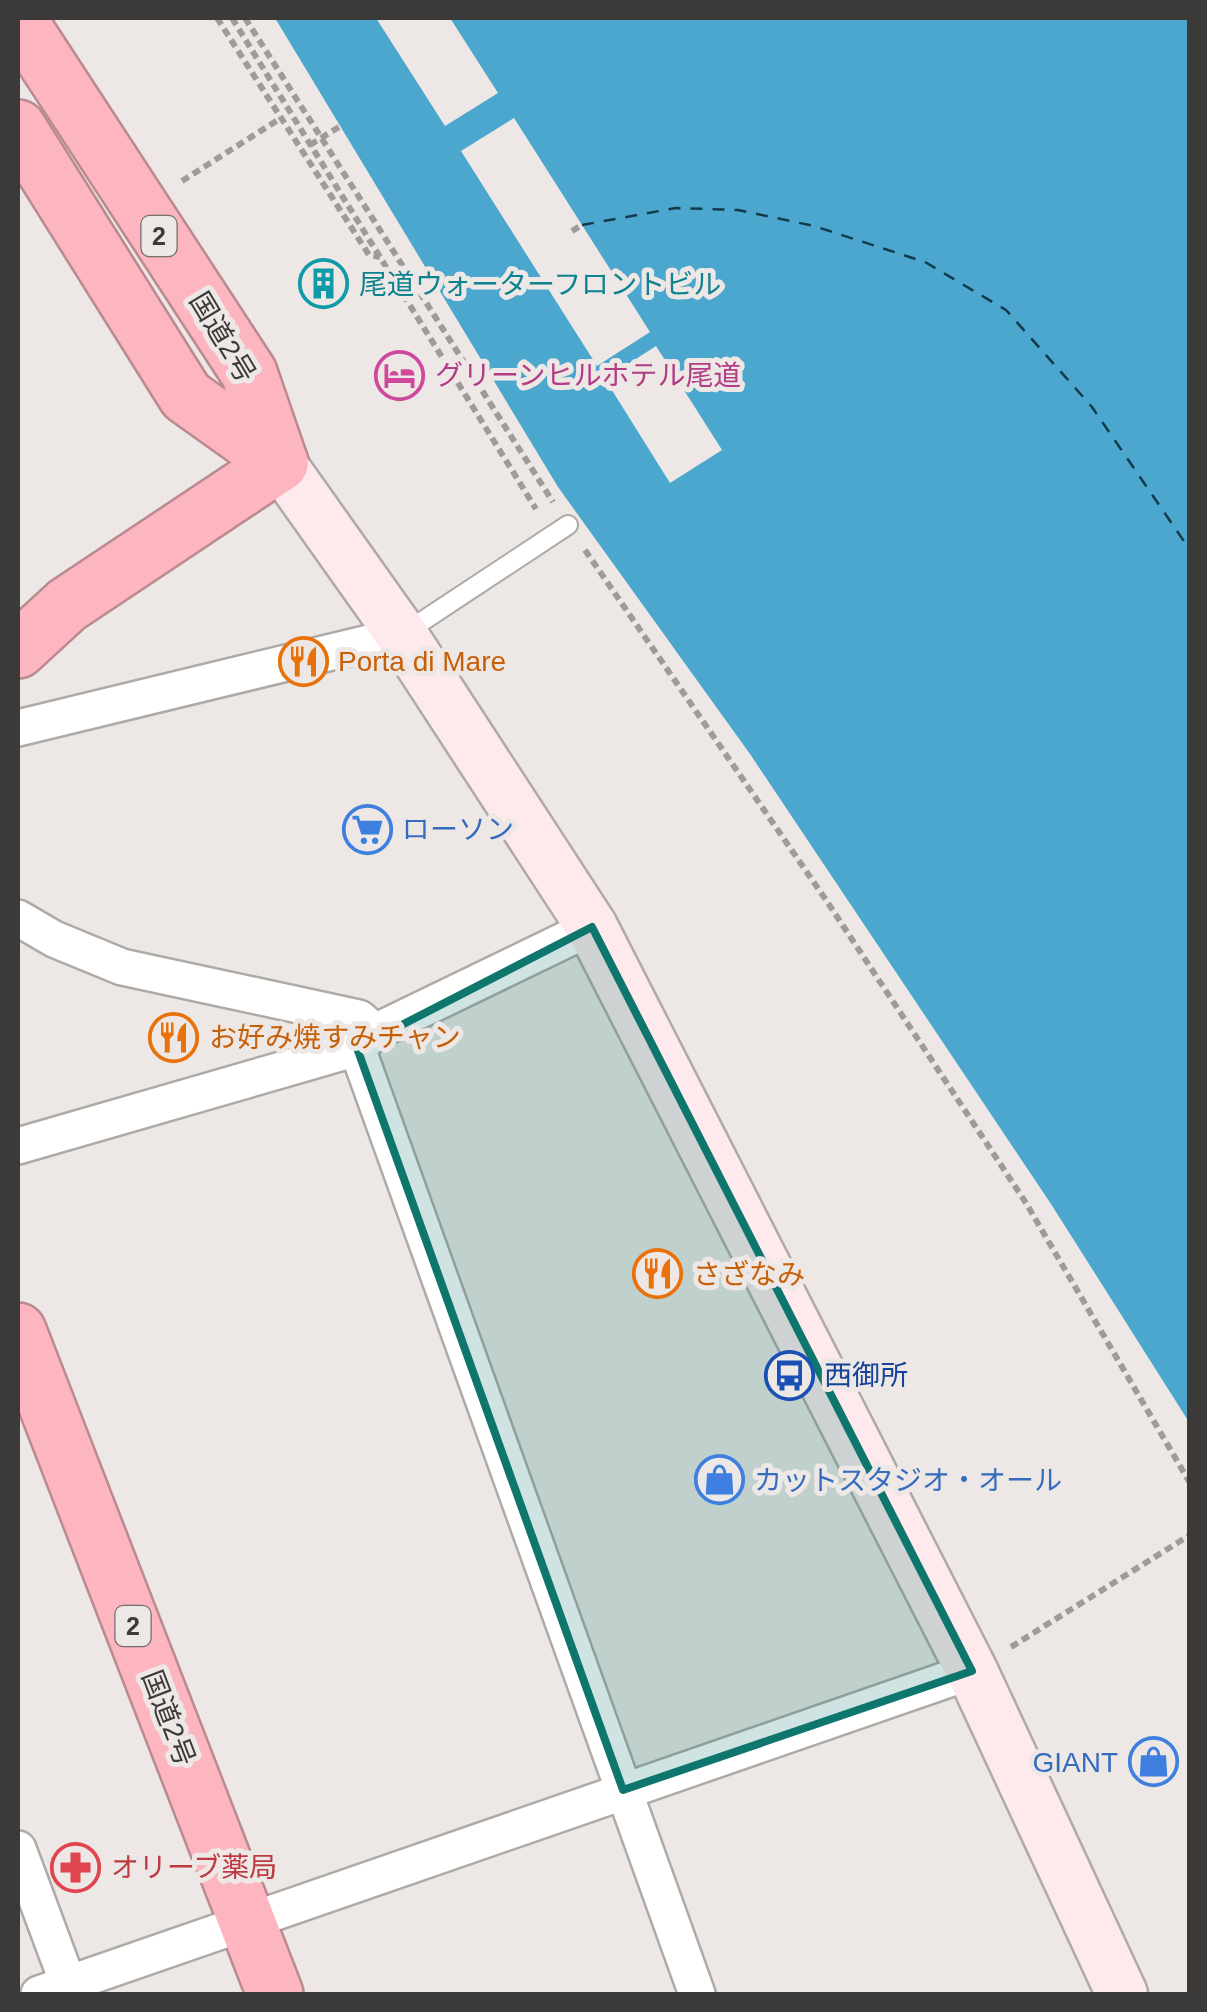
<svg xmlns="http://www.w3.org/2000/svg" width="1207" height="2012" viewBox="0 0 1207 2012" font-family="Arial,'Noto Sans JP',sans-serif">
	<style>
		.water { fill: #4ca7ce }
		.pier { fill: #ede8e5 }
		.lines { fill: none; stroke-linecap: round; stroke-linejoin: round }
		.ferry { stroke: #123b4c; stroke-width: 2.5; stroke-dasharray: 12 10; stroke-linecap: butt }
		.lane-casing { stroke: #aeaaa6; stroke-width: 22 }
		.street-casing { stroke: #aeaaa6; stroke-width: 40 }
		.secondary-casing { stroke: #aeaaa6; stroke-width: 55 }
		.highway-casing { stroke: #b98a90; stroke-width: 60 }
		.path { stroke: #9e9b98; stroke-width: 6; stroke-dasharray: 8 5; stroke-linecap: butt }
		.lane { stroke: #fff; stroke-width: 18 }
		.street { stroke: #fff; stroke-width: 35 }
		.secondary { stroke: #fee9ec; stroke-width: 50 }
		.highway { stroke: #fdb5bf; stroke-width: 55 }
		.marked { fill: #0f766e; fill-opacity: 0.2; stroke: #0f766e; stroke-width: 8; stroke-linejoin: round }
		.labels { text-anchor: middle; stroke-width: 10; stroke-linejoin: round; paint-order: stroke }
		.shield { fill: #ede8e5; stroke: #716e6c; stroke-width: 2.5 }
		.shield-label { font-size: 25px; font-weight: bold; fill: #3c3a38 }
		.culture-label { font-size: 28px; fill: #0d838f; stroke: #ede8e5; text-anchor: start }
		.street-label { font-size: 28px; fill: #3c3a38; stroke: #ede8e5 }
		.hotel-label { font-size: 28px; fill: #b23c85; stroke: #ede8e5; text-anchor: start }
		.food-label { font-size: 28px; fill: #c56008; stroke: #ede8e5; text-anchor: start }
		.shop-label { font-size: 28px; fill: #366cbe; stroke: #ede8e5; text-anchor: start }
		.transit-label { font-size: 28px; fill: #164399; stroke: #ede8e5; text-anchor: start }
		.health-label { font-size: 28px; fill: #be3a42; stroke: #ede8e5; text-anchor: start }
	</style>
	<rect width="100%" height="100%" fill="#ede8e5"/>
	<polygon class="water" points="275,18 1189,18 1189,1422 1051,1204 750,754 558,487"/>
	<g class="pier">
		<polygon points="376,18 450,18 498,93 445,126"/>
		<polygon points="514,118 650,332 597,366 461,151"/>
		<polygon points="656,346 722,450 670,483 605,379"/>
	</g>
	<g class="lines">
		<polyline class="ferry" points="582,225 676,208 738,210 814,226 925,262 1006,310 1092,407 1190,550"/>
		<defs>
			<polyline id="lane" points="406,632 568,525"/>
			<g id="street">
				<polyline points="18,728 402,635"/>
				<polyline points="18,918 54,939 122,967 359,1018 375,1032"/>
				<polyline points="357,1048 697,1994"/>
				<polyline points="18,1146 357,1048 375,1032 592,927"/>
				<polyline points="18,1849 72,1994"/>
				<polyline points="39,1994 972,1671"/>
			</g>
			<polyline id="secondary" points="280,463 402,635 592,927 972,1671 1122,1994"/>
			<g id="highway">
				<polyline points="18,19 249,373 280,463"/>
				<polyline points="18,128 186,396 280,463"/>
				<polyline points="18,650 67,605 280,463"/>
				<polyline points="18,1331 275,1994"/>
			</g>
		</defs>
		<use href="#lane" class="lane-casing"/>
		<use href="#street" class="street-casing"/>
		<use href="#secondary" class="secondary-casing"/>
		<use href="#highway" class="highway-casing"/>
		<g class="path">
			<polyline points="217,18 369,255 380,257"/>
			<polyline points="232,18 536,509"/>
			<polyline points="245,18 553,502"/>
			<polyline points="310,145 342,125"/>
			<polyline points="182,181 281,118"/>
			<polyline points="572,231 582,225"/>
			<polyline points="585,550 826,900 1026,1203 1190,1483"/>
			<polyline points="1011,1647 1190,1535"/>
		</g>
		<use href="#lane" class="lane"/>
		<use href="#street" class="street"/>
		<use href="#secondary" class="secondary"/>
		<use href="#highway" class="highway"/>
	</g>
	<path class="marked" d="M592 927 972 1671 623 1790 357 1048Z"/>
	<defs>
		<symbol id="building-ring" viewBox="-11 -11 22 22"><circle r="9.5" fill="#ede8e5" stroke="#0f9aa8" stroke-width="1.5"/><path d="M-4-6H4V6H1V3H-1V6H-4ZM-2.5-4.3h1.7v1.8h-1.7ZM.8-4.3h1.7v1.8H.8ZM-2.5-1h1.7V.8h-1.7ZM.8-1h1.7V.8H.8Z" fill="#0f9aa8"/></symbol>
		<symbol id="hotel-ring" viewBox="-11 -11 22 22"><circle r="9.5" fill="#ede8e5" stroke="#d1479c" stroke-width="1.5"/><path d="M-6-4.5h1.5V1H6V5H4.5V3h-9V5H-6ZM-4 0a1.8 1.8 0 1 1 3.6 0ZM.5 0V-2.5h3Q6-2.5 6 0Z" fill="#d1479c"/></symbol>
		<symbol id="restaurant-ring" viewBox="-11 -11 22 22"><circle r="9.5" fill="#ede8e5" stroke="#e8710a" stroke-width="1.5"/><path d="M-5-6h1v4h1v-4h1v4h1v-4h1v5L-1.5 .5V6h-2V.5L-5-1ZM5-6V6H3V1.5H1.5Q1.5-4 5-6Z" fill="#e8710a"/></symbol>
		<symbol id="supermarket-ring" viewBox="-11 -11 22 22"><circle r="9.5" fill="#ede8e5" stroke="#3f7fe0" stroke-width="1.5"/><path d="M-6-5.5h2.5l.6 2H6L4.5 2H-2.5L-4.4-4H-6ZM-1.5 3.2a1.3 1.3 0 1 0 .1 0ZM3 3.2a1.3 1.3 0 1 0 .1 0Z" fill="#3f7fe0"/></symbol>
		<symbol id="bus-ring" viewBox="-11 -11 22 22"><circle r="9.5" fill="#ede8e5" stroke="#1a4fb4" stroke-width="1.5"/><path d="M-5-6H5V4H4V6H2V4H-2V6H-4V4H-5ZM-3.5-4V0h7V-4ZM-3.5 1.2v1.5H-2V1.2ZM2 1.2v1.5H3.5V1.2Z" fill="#1a4fb4"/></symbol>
		<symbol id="shop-ring" viewBox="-11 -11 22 22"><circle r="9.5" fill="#ede8e5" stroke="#3f7fe0" stroke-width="1.5"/><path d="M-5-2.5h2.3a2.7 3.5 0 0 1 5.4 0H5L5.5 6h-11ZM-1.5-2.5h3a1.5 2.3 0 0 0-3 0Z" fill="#3f7fe0"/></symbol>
		<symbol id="pharmacy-ring" viewBox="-11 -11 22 22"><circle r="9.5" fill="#ede8e5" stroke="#e0444e" stroke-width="1.5"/><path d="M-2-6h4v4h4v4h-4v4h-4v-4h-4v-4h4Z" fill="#e0444e"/></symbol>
	</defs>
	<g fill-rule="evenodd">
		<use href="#building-ring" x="296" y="256" width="55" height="55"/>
		<use href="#hotel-ring" x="372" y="348" width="55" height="55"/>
		<use href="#restaurant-ring" x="276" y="634" width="55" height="55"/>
		<use href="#supermarket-ring" x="340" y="802" width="55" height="55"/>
		<use href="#restaurant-ring" x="146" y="1010" width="55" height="55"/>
		<use href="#restaurant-ring" x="630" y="1246" width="55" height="55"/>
		<use href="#bus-ring" x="762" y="1348" width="55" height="55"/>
		<use href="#shop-ring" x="692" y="1452" width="55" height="55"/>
		<use href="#shop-ring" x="1126" y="1734" width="55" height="55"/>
		<use href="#pharmacy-ring" x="48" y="1840" width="55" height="55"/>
	</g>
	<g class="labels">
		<g class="shield">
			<rect x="141.5" y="216" width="35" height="40" rx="8"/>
			<rect x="115.5" y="1606" width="35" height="40" rx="8"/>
		</g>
		<g class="shield-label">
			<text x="159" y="245">2</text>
			<text x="133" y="1635">2</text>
		</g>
		<g class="culture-label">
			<text x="359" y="294">尾道ウォーターフロントビル</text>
		</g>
		<g class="street-label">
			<text transform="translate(223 337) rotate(59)" y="10">国道2号</text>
			<text transform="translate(169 1718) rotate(69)" y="10">国道2号</text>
		</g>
		<g class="hotel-label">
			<text x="435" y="385">グリーンヒルホテル尾道</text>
		</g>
		<g class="food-label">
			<text x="338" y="671">Porta di Mare</text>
			<text x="209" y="1047">お好み焼すみチャン</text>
			<text x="693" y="1284">さざなみ</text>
		</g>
		<g class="shop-label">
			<text x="402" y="839">ローソン</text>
			<text x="754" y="1490">カットスタジオ・オール</text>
			<text x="1118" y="1772" text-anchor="end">GIANT</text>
		</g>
		<g class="transit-label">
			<text x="824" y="1385">西御所</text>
		</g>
		<g class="health-label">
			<text x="111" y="1877">オリーブ薬局</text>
		</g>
	</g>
	<rect width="1207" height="2012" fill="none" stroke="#3c3a38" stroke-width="40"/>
</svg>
